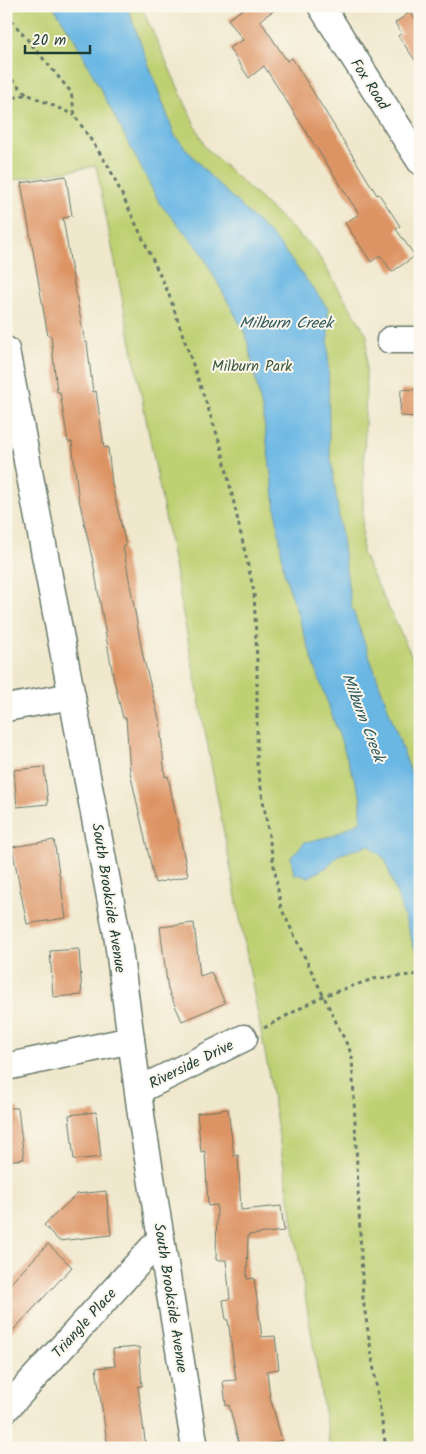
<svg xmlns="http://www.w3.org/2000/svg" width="426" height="1454" viewBox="0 0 426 1454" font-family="Kalam,sans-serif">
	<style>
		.green { fill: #bfd073; stroke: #6f8654 }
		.water { fill: #6bb7e4; stroke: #457a8c }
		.building { fill: #dd9465 }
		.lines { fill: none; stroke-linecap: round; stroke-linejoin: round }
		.minor-casing { stroke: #68796a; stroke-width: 29 }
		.path { stroke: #68796a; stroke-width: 3; stroke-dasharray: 4 4; stroke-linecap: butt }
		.minor { stroke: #fff; stroke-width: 26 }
		.labels { text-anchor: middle; stroke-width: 4; stroke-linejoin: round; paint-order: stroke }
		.street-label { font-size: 15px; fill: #1f3d34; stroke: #fbf7ec }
		.park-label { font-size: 15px; fill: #3f5a41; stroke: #fbf7ec }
		.water-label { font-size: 16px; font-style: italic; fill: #325c60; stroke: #fbf7ec }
	</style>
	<rect width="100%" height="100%" fill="#fbf7ec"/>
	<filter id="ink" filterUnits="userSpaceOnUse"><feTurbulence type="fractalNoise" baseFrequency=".02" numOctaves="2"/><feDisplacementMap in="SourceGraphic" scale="10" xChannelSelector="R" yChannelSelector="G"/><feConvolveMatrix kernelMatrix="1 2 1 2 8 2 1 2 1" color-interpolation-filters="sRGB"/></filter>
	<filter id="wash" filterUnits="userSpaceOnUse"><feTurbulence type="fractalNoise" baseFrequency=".0096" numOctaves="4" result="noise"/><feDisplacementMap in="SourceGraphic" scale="20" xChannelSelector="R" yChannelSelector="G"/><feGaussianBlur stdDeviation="1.12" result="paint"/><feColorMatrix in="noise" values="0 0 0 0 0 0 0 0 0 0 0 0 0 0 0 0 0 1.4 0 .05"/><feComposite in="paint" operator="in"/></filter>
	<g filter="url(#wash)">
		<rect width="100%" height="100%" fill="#f0e8cd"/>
		<polygon class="green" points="6,6 141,6 205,147 315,250 367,335 362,553 420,673 420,1448 330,1448 266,1058 160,490 96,166 6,181"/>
		<polygon class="water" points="53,6 127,6 175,136 209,175 276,240 328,308 329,444 351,605 420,798 420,958 414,947 385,859 369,845 338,855 327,867 309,877 294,874 291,857 305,842 332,836 361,821 361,798 313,661 284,572 263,414 246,335 200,250 160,204 74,38"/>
		<g id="blocks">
			<g class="building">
				<polygon points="248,6 280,6 260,20 287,61 292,58 377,195 379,194 400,226 396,229 415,256 392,272 380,255 371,262 345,223 359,214 264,66 249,78 229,48 243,40 228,19"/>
				<polygon points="410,12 418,23 420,21 420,67 398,36 402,33 395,23"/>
				<polygon points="66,176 72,216 63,218 74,284 85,342 87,342 93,392 96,391 104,448 108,447 112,484 126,546 123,546 143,656 160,723 165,777 168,776 188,876 155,883 130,772 126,718 123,718 113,676 93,562 78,495 72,442 68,442 60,392 57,392 51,336 48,336 21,183"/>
				<polygon points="401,389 420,390 420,417 400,416"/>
				<polygon points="44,767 48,804 17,807 14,770"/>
				<polygon points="54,840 66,918 27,924 12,847"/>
				<polygon points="194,923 200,976 211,972 225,1003 182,1021 168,990 160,927"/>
				<polygon points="79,949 82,995 53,997 50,951"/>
				<polygon points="6,1108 18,1108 24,1159 6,1161"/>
				<polygon points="228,1109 234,1156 238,1155 241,1210 281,1206 284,1231 248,1235 247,1279 254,1278 262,1337 275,1336 279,1369 267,1371 270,1397 282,1440 254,1448 240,1448 229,1405 226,1406 223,1381 236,1380 228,1320 226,1320 223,1300 230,1299 226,1260 216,1260 217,1205 208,1206 205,1151 201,1152 197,1113"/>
				<polygon points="96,1112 101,1157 74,1160 69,1115"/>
				<polygon points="106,1191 111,1235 59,1241 44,1225 77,1194"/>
				<polygon points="48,1244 72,1267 6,1338 6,1288"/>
				<polygon points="139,1347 142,1386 138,1386 146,1448 108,1448 96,1368 115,1366 113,1349"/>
			</g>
		</g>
	</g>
	<g filter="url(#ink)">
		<use href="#blocks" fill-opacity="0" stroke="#68796a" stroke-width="1"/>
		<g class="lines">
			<defs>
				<g id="minor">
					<polyline points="321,6 420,161"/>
					<polyline points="390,340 420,340"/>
					<polyline points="6,350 117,934 142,1122 195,1448"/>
					<polyline points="6,708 72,696"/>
					<polyline points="6,1067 131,1040"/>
					<polyline points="139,1090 244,1038"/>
					<polyline points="6,1409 161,1238"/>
				</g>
			</defs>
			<use href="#minor" class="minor-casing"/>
			<g class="path">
				<polyline points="6,14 71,92 75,116 109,167 168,292 221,446 254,592 257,662 257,764 281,908 352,1055 363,1299 386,1448"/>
				<polyline points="6,74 27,94"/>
				<polyline points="6,100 27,94 74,115"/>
				<polyline points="264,1028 323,996 373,979 420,974"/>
			</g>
			<use href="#minor" class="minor"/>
		</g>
	</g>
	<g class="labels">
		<g class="street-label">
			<text transform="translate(370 84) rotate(57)" y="5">Fox Road</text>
			<text transform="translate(109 898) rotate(81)" y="5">South Brookside Avenue</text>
			<text transform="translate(191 1064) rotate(-26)" y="5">Riverside Drive</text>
			<text transform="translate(171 1298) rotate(81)" y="5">South Brookside Avenue</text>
			<text transform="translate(84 1323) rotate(-48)" y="5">Triangle Place</text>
		</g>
		<g class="park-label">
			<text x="252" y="371">Milburn Park</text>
		</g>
		<g class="water-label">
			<text x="286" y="328">Milburn Creek</text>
			<text transform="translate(364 717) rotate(69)" y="6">Milburn Creek</text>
		</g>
	</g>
	<rect width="426" height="1454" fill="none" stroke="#fbf7ec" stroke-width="25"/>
	<path d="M25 45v8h65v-8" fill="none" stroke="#1f3d34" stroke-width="2.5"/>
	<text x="32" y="45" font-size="15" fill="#1f3d34" stroke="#fbf7ec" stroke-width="4" paint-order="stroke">20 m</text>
</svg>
